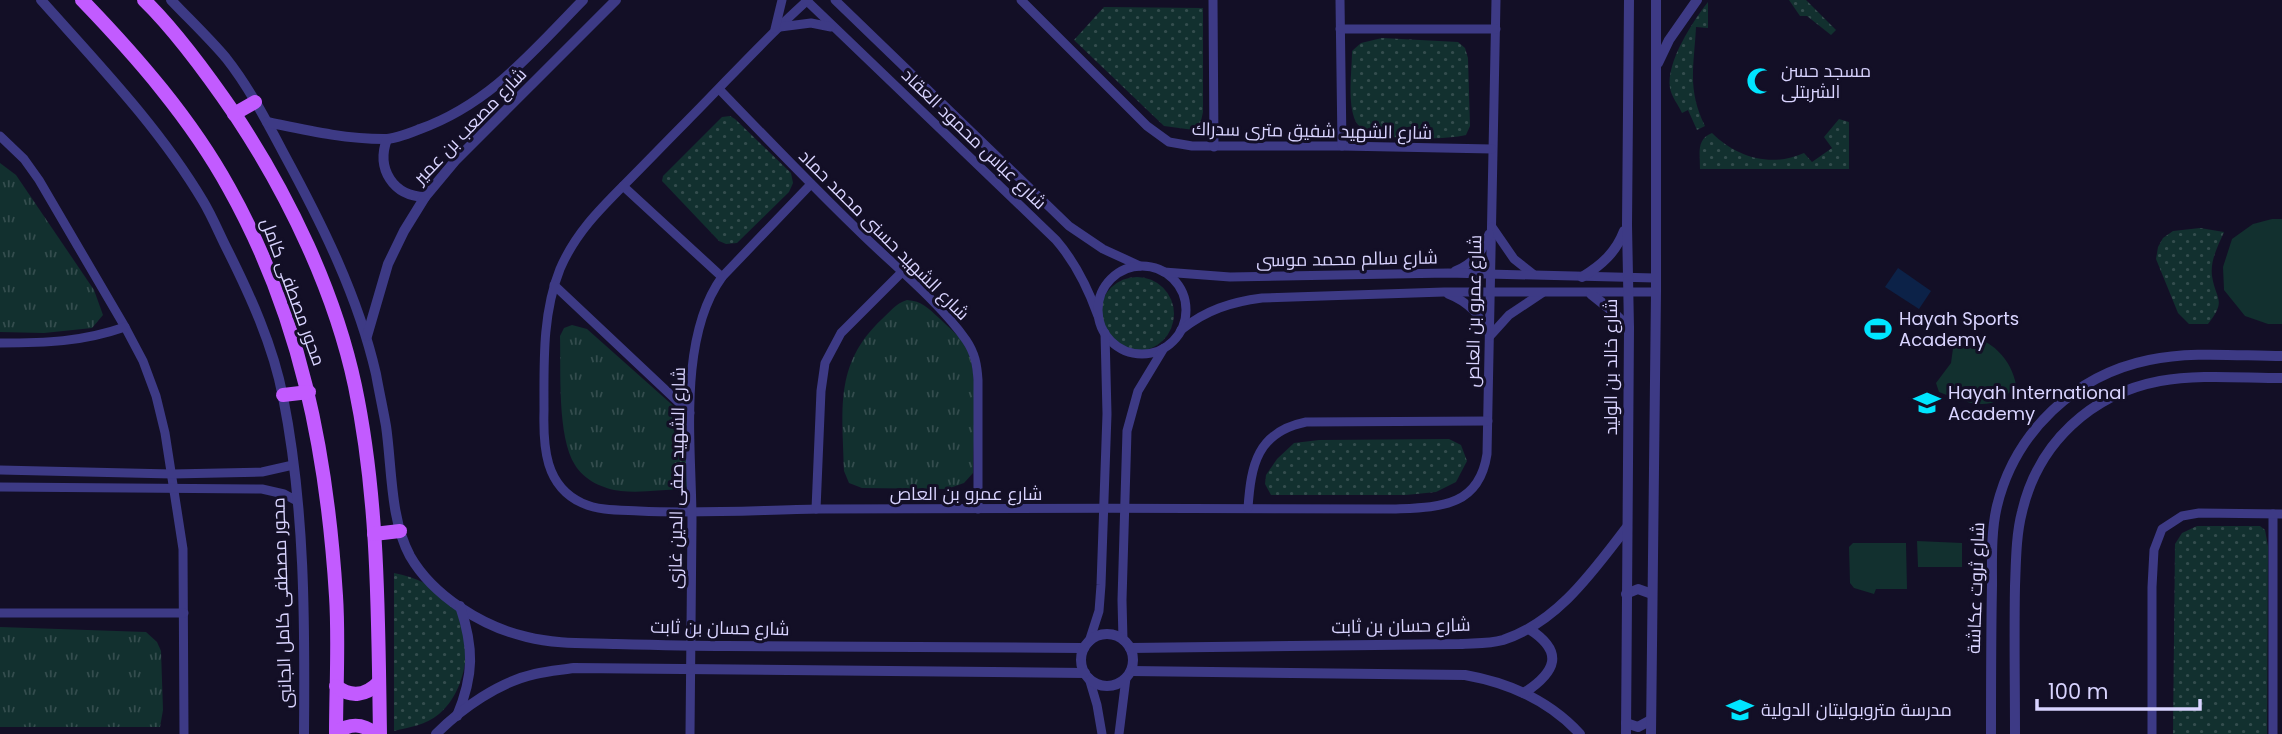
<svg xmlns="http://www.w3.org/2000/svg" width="2282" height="734" viewBox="0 0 2282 734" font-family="Poppins,Cairo,sans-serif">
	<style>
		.grass { fill: url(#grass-dots) }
		.park { fill: url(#park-tufts) }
		.pitch { fill: #12302f }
		.water { fill: #0c2248 }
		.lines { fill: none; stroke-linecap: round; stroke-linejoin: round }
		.minor { stroke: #3d3a85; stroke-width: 9 }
		.tertiary { stroke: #3d3a85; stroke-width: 10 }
		.primary { stroke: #c25bff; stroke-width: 14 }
		.labels { text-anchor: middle; stroke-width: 6; stroke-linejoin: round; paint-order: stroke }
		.poi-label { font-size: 18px; fill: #d9d4ff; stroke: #130f26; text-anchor: start }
		.street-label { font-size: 18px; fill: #d9d4ff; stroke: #130f26 }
	</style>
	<defs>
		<pattern id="grass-dots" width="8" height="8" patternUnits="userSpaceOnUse" patternTransform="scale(1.75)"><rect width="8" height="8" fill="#12302f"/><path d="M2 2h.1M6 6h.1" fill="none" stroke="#344d4e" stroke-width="1.8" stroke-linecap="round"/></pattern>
		<pattern id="park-tufts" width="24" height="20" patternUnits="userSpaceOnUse" patternTransform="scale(1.75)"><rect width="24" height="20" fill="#12302f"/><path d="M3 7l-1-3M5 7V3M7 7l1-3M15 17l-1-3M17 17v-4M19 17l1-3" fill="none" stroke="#344d4e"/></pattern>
	</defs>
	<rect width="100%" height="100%" fill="#130f26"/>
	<g class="grass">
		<polygon points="1789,0 1806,0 1836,30 1831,35 1807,16 1800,16"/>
		<path d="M1708 2V28L1696 27C1694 66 1687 89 1705 126L1697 130 1688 110 1682 113C1679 106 1671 96 1670 88 1666 62 1693 21 1708 2Z"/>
		<polygon points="1104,7 1203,8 1203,112 1200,126 1194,130 1164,126 1074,40"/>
		<path d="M1382 38 1458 42 1465 48 1468 58 1470 126 1466 135C1445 140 1367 143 1356 122 1347 104 1352 71 1352 51L1361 43Z"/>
		<polygon points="730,116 735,119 791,173 793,183 789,192 737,243 726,244 719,241 662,181 663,176 722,117"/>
		<path d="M1839 119 1849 122V169H1700C1700 154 1696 139 1712 133 1736 157 1771 168 1804 153L1812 162 1832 148 1824 137Z"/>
		<path d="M2200 228 2224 232C2218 246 2210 260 2212 276 2216 301 2227 299 2208 324H2189L2178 313 2156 259 2158 247 2163 238 2173 231Z"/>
		<circle cx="1137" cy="314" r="37"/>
		<polygon points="1449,439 1461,445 1467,461 1456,482 1436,492 1406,495 1271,495 1265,484 1266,475 1277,459 1294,443 1319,440"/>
		<polygon points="2197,526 2260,526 2265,530 2268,546 2267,734 2173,734 2175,544 2182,533"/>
		<path d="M394 573C415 577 436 586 451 602 477 630 468 691 439 714 426 725 410 727 394 731Z"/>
	</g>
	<g class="park">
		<polygon points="0,163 16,175 94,290 103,315 92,328 44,333 0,332"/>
		<path d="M907 300C922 301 928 308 939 318 947 326 959 335 965 345 981 372 973 441 973 473L964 483 947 489 862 488 849 483 844 471C843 411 833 365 882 319 890 312 896 303 907 300Z"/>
		<path d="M572 325 587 329 678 410 689 426 688 486 681 489C661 490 640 493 621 491 603 489 584 480 575 465 557 437 561 370 560 336L564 328Z"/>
		<polygon points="0,627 146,632 157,642 161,651 163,710 160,727 0,727"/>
	</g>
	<g class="pitch">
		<polygon points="2272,219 2282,219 2282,324 2268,324 2245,316 2224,290 2223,267 2232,239 2253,224"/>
		<path d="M1963 336C1990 336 2012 360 2016 385 1995 414 1968 404 1939 392L1936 383 1951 363 1954 341Z"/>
		<polygon points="1917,541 1962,543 1962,567 1918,567"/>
		<polygon points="1853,543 1906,543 1907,589 1876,589 1874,594 1854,588 1850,583 1849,547"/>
	</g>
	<polygon class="water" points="1898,268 1931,291 1919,309 1885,287"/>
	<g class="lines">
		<g class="minor">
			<path d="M806 0 1056 240C1076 263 1088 288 1098 316"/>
			<path d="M808 0C765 38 727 81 686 122 666 142 646 163 625 184 599 210 575 234 560 269 542 314 544 363 544 411 543 447 545 486 582 503 599 511 621 510 639 511 699 514 759 510 819 509 1011 508 1204 508 1396 509 1440 507 1479 507 1487 454L1496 0"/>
			<polyline points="835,0 1069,226 1103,249 1140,266"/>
			<polyline points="1021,0 1147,126 1169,142 1192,146 1342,146 1492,149"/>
			<polyline points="1213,0 1214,147"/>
			<polyline points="1340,0 1342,146"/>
			<polyline points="780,27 811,23 831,27"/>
			<polyline points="775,29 782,0"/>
			<polyline points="1340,29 1496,29"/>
			<path d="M719 89C767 139 815 189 865 237 897 268 941 304 966 340 975 353 977 365 978 380V509"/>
			<polyline points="0,136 24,159 39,180 125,327 143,361 156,396 165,433 183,549 184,734"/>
			<polyline points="623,186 722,277"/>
			<polyline points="1492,227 1514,259 1533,274"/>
			<circle cx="1142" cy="310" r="44"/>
			<path d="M1455 271C1473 264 1483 252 1489 234"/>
			<polyline points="1164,272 1230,277 1448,273 1655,278"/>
			<polyline points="554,285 690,413"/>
			<path d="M1448 294C1469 302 1481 316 1490 336L1509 315 1542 293"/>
			<path d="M1181 330C1206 310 1231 302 1262 298L1444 292H1656"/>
			<path d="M0 343C45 343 82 342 125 327"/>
			<polyline points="0,470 172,474 262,472 293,465"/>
			<polyline points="0,487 262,489 284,494 297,501"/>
			<path d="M1248 508C1251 465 1257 432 1306 422L1488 421"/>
			<polyline points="816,509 821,391 825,363 841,333 902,272"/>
			<polyline points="2273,514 2273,734"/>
			<polyline points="0,613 184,613"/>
			<polyline points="1123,640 1122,600 1127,431 1138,391 1164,348"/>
			<polyline points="1089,642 1099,611 1101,585 1107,414 1105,333"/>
			<polyline points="1089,678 1097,705 1102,734"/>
			<path d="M690 734C691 663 692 592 692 521 692 448 677 339 722 277L811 184"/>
			<polyline points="1119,734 1126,678"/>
			<polyline points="2152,734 2152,587 2154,550 2162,529 2182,516 2199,513 2282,514"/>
		</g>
		<g class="tertiary">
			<path d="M41 0C98 64 159 127 203 201 212 216 219 233 227 249 250 295 273 345 283 397 305 507 305 622 304 734"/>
			<path d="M171 0C189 19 209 38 226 58 249 87 267 122 284 154 322 224 358 296 376 374 379 391 383 409 386 426 392 467 390 519 410 556 433 596 483 627 527 637 555 644 585 643 613 644 651 645 688 646 726 646 846 647 965 647 1084 648"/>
			<polyline points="1658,63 1669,40 1697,0"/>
			<path d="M267 122C306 130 344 139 384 139 396 139 410 133 420 129 490 104 533 51 583 0"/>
			<path d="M387 139C376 169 393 196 425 197"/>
			<path d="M1582 277C1602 265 1616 252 1624 231"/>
			<polyline points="1591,294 1611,310 1629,328"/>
			<polyline points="367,336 388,264 404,231 425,197 455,161 616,0"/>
			<polyline points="1626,594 1638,589 1652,594"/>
			<circle cx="1107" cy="660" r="26"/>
			<path d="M1130 648 1460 644C1474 643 1489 644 1503 640 1558 622 1593 571 1627 527"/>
			<path d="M1131 671 1465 675C1510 683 1549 700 1580 734"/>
			<path d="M1524 693C1556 672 1565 652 1529 629"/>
			<path d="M457 716C474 675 474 648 460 606"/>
			<polyline points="1626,723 1638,727 1651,720"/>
			<path d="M436 734C462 708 499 682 535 674 548 671 561 670 574 668L1085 673"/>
			<polyline points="1626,734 1629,328 1627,225 1629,0"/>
			<polyline points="1651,734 1656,292 1656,0"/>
			<path d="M1991 734C1991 684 1991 635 1992 585 1992 559 1991 531 1997 506 2015 432 2075 375 2149 360 2192 351 2239 356 2282 356"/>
			<path d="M2015 734C2015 685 2014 635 2015 586 2016 561 2016 535 2022 512 2038 443 2091 394 2160 381 2199 374 2242 378 2282 378"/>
		</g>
		<g class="primary">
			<path d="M82 0C137 57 191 119 229 188 300 315 327 452 336 596 339 641 336 688 336 734"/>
			<path d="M144 0C177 32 210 78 236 116 289 196 335 292 355 386 379 500 378 618 380 734"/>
			<polyline points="234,114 255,102"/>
			<polyline points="283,395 309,392"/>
			<polyline points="374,534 400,531"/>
			<path d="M336 686C351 698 366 696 379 682"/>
			<path d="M336 733C350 723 362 723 376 734"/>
		</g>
	</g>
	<defs>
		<symbol id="mosque-bare" viewBox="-9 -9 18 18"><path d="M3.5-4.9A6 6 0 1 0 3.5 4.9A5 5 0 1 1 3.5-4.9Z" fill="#00e5ff" stroke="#130f26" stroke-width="2.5" paint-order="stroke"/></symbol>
		<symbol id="stadium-bare" viewBox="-9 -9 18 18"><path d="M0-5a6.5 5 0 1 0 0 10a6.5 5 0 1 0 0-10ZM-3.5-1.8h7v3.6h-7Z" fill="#00e5ff" stroke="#130f26" stroke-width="2.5" paint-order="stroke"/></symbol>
		<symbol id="school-bare" viewBox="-9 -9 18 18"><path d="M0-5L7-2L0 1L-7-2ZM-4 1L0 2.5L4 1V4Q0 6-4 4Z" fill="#00e5ff" stroke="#130f26" stroke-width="2.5" paint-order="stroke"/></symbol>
	</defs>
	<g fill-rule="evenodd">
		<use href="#mosque-bare" x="1741" y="62" width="38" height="38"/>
		<use href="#stadium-bare" x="1859" y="310" width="38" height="38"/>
		<use href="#school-bare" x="1908" y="384" width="38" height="38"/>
		<use href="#school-bare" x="1721" y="691" width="38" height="38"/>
	</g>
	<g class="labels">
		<g class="poi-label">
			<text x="1781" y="77">مسجد حسن<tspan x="1781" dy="21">الشربتلى</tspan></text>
			<text x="1899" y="325">Hayah Sports<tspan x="1899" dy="21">Academy</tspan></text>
			<text x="1948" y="399">Hayah International<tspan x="1948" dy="21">Academy</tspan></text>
			<text x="1761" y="716">مدرسة متروبوليتان الدولية</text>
		</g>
		<g class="street-label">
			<text transform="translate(470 126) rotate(-46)" y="6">شارع مصعب بن عمير</text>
			<text transform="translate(1312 131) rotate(1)" y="6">شارع الشهيد شفيق مترى سدراك</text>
			<text transform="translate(974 139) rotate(44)" y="6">شارع عباس محمود العقاد</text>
			<text transform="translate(884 235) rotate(45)" y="6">شارع الشهيد حسنى محمد حماد</text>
			<text transform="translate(1347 259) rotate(-1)" y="6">شارع سالم محمد موسى</text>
			<text transform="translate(293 292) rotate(70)" y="6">محور مصطفى كامل</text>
			<text transform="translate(1474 311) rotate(-89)" y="6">شارع عمرو بن العاص</text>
			<text transform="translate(1611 367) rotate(-90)" y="6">شارع خالد بن الوليد</text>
			<text transform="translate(677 478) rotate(-89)" y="6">شارع الشهيد صفى الدين غازى</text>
			<text x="966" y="500">شارع عمرو بن العاص</text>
			<text transform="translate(1976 588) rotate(-88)" y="6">شارع ثروت عكاشة</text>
			<text transform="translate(282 603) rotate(-92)" y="6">محور مصطفى كامل الجانبى</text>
			<text transform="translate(1401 626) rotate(-1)" y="6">شارع حسان بن ثابت</text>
			<text transform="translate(720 628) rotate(1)" y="6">شارع حسان بن ثابت</text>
		</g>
	</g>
	<path d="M2037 699v10h163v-10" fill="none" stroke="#d9d4ff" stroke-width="3.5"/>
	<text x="2048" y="699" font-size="21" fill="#d9d4ff" stroke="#130f26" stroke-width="5" paint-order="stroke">100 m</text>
</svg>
